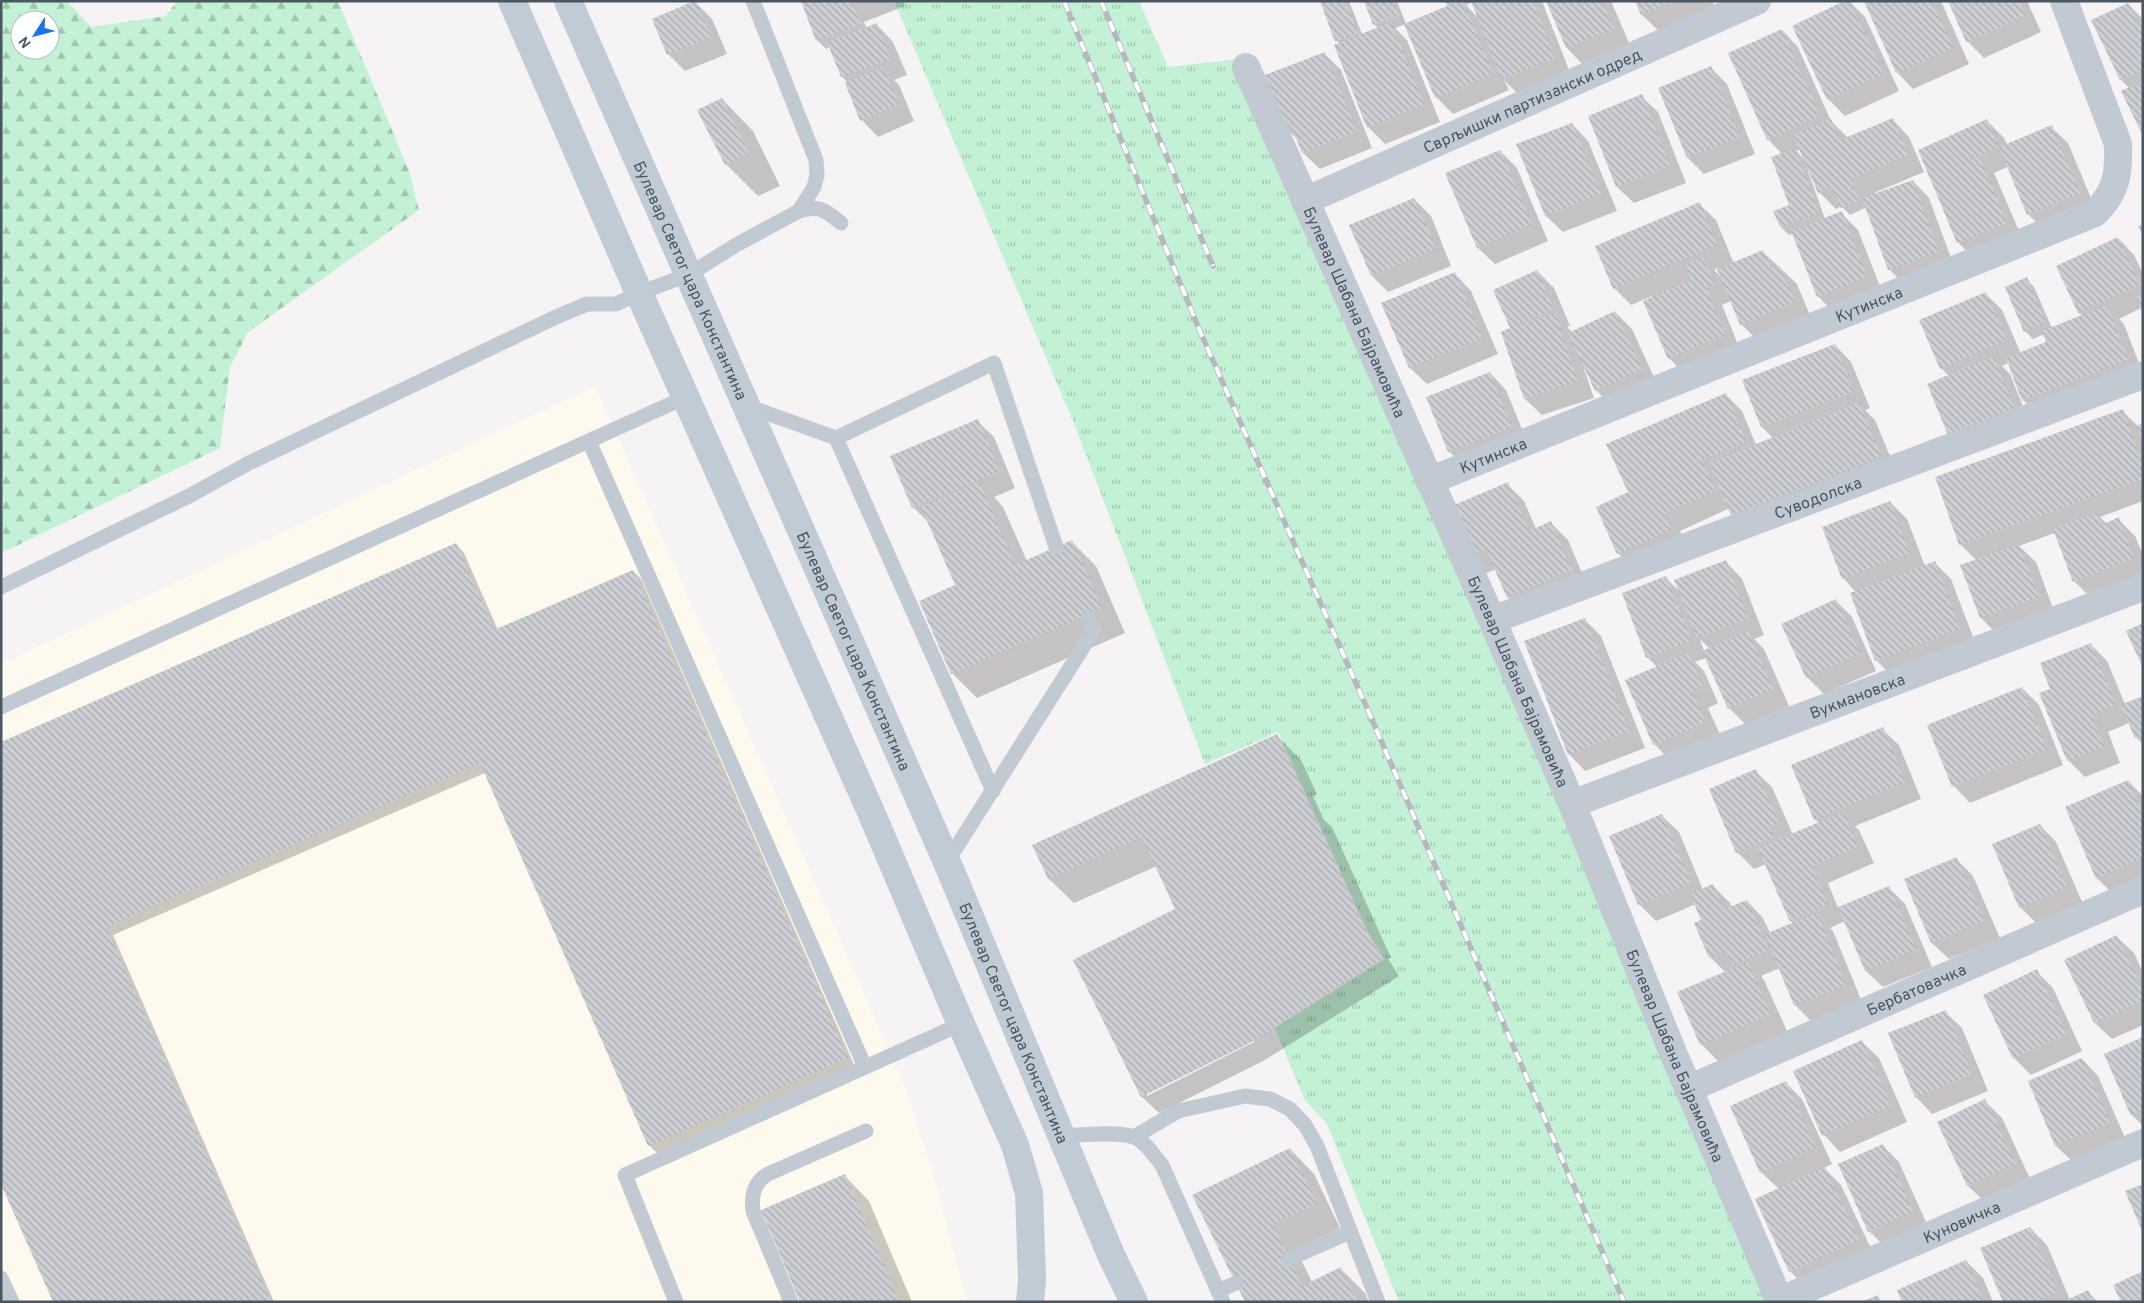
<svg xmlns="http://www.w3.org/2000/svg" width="2144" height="1303" viewBox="0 0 2144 1303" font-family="Overpass,sans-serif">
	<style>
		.commercial { fill: #fdf9ef }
		.grass { fill: url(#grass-tufts) }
		.forest { fill: url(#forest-firs); fill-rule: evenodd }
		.shadow { fill: #0003; fill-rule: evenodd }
		.building { fill: url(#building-back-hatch) }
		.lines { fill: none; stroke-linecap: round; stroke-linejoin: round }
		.service { stroke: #c1cad2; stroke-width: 15 }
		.minor { stroke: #c1cad2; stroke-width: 28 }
		.secondary { stroke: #c1cbd6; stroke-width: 28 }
		.rail-casing { stroke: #b5b8bd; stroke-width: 5.5 }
		.rail { stroke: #fff; stroke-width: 4; stroke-dasharray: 11; stroke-linecap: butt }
		.labels { text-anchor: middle; stroke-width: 4.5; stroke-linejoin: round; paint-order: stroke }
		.street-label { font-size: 16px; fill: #4a5661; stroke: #fff }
	</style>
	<defs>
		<pattern id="grass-tufts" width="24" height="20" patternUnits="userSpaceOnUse" patternTransform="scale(1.25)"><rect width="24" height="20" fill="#c3f1d5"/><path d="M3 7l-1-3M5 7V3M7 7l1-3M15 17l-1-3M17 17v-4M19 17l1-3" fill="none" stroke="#a0c6b0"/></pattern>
		<pattern id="forest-firs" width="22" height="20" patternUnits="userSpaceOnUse" patternTransform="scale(1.25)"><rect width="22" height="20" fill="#c3f1d5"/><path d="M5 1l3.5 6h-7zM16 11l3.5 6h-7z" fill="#a0c6b0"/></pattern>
		<pattern id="building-back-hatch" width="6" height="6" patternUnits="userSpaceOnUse" patternTransform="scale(1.25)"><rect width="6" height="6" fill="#cdcfd5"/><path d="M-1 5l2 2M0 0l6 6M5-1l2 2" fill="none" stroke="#a8abb0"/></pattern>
	</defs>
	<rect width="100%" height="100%" fill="#f5f3f3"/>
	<polygon class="commercial" points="595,386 907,1091 937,1188 967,1302 1,1302 1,664"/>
	<polygon class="grass" points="894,1 1139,1 1168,67 1239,59 1778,1302 1399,1302 1327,1124 1304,1099 1275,1028 1385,959 1368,932 1278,732 1205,764 1073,421"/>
	<path class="forest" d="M1 1H67L91 27 166 16 177 1H338L409 171 419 210 248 332 230 367 220 448 1 553ZM20 20H50V50H20Z"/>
	<g class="shadow">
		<polygon points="802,1 903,1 905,6 864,22 867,29 877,25 893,42 907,75 894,80 899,85 914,121 878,137 862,120 848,83 842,76 830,47 826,49 818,41"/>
		<path d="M1321 1H1349L1362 34 1378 28 1374 24 1365 1H1397L1406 24 1449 7 1444 1H1542L1571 75 1519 95 1504 80 1509 90 1453 114 1436 97 1406 24 1395 28 1407 40 1440 122 1385 144 1368 127 1339 44ZM1473 2 1479 19 1466 5Z"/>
		<polygon points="1547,1 1611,1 1630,45 1583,65 1567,48"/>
		<polygon points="1637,1 1712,1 1715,7 1659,31 1642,15"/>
		<polygon points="1849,1 1865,17 1899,91 1845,116 1828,99 1794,26"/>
		<polygon points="1865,1 1941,1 1969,64 1913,89 1897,72"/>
		<polygon points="1949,1 2027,1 2041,32 1984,58 1967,41"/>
		<polygon points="695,2 712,19 727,54 685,71 668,54"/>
		<polygon points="2128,4 2143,19 2143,134 2130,89 2121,80 2093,20"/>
		<path d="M1782 30 1798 47 1831 121 1848 138 1893 120 1909 137 1924 172 1874 193 1875 195 1913 181 1929 198 1955 269 1906 286 1889 269 1867 207 1850 215 1841 206 1836 209 1819 192 1810 171H1808L1825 219 1841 213 1858 230 1883 294 1834 313 1818 296 1793 233 1789 235 1781 227 1775 212 1791 206 1782 154 1768 139ZM1801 149 1805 160 1796 151Z"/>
		<polygon points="1325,54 1341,70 1372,148 1320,169 1303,153 1298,140 1283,125"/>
		<polygon points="1711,68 1727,84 1755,154 1704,174 1688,158 1660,88"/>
		<polygon points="1641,96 1658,112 1686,183 1634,203 1617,187 1589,117"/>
		<polygon points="722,99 753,131 780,186 758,196 726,164"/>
		<polygon points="1987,121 2004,138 2007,145 2051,127 2068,143 2096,210 2045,231 2028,214 2009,166 1994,173 2023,240 1974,259 1958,242 1920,150"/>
		<polygon points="1572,124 1588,141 1617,211 1563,232 1546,216"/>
		<polygon points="1500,151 1517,168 1548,241 1495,264 1478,248 1446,174"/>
		<polygon points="1414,199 1431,216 1451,266 1388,292 1372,276"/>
		<path d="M1699 204 1716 220 1734 264 1763 252 1797 284 1811 318 1758 341 1741 324 1731 301 1722 305 1741 352 1685 375 1669 358 1652 296 1631 305 1614 288ZM1718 268 1722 278 1714 270Z"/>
		<polygon points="2118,238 2134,255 2143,274 2143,312 2141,308 2119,319 2124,324 2143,374 2040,417 2023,400 2009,363 2002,366 2010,374 2030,424 1965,451 1949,376 1941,368 1985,293 2002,310 2021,354 2048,343 2044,334 2033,339 2025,331 2026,279 2034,287 2052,328 2083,316 2079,313 2058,266"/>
		<polygon points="1537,271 1554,288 1570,326 1567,327 1572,332 1615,312 1632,329 1658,386 1613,407 1596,390 1586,369 1584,369 1594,398 1542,415 1525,399 1512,329"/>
		<polygon points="1455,274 1471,291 1498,354 1427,384 1410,368 1383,304"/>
		<polygon points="1835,345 1851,362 1870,408 1865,410 1875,420 1897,473 1730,508 1680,531 1687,546 1635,570 1618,553 1629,493 1607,445 1726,395 1742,411 1756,445 1773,438 1762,427 1744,380"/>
		<polygon points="1490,373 1506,390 1528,444 1465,468 1449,451"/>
		<polygon points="2122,411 2138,426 2143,424 2143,501 2100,517 2107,524 2118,519 2135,536 2143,555 2143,577 2091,598 2074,581 2055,533 2019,546 2036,562 2055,614 1998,635 1981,618 1962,566 1977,561 1960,544"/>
		<polygon points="977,421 994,437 1015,488 994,497 1003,507 1027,561 1071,541 1096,566 1125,633 977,698 952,673 921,601 957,586 930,524 913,507"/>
		<polygon points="1507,484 1524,501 1536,529 1551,523 1568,540 1588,587 1525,614 1508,597 1496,569 1484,574 1467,557"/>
		<polygon points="1890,502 1907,519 1925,566 1935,563 1951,579 1976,645 1893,677 1876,660 1856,592 1843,578"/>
		<polygon points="456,544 464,553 498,630 633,571 641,579 855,1067 657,1153 649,1145 485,773 113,935 274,1302 54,1302 1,743"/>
		<path d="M1726 562 1742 579 1764 635 1754 639 1764 649 1789 706 1746 725 1729 708 1706 658 1695 662 1704 671 1718 703 1708 708 1722 739 1671 761 1654 744 1657 667 1647 657 1666 578 1680 592ZM1700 639 1710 649 1704 651Z"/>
		<polygon points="1836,601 1852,617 1876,671 1824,694 1807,677"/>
		<polygon points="1584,619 1601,636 1645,748 1585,771 1569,754"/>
		<polygon points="2090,644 2107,661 2125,704 2143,697 2143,744 2136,737 2129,723 2108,732 2120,763 2085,777 2068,760 2051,689"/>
		<polygon points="2022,688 2039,705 2063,765 1970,803 1954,786"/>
		<polygon points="1882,729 1899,745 1921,799 1855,826 1859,830 1874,863 1828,883 1838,908 1888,887 1905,904 1932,967 1883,987 1866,971 1845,921 1830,928 1833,931 1862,1002 1812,1022 1795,1005 1780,968 1761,976 1764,980 1787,1031 1718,1061 1701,1044 1726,973 1710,957 1703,921 1696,904 1656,921 1639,904 1662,816 1679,832 1703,890 1713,886 1730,903 1732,908 1747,901 1763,918 1770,933 1793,924 1766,864 1754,869 1737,852 1755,771 1772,787 1793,835 1819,823 1815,819"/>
		<path d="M1277 736 1301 760 1317 794 1313 796 1324 820 1332 827 1391 958 1388 959 1399 976 1265 1060 1159 1113 1142 1097 1074 960 1177 909 1157 866 1074 903 1049 879 1034 845ZM1253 1040 1254 1042 1147 1096V1093Z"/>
		<polygon points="2128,781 2143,796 2143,882 2114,895 2097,878"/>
		<polygon points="2040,825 2056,842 2083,904 2037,924 2020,907"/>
		<polygon points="1956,859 1973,876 2000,938 1949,959 1932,943 1906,880"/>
		<polygon points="2117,937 2134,953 2143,973 2143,1025 2112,1039 2095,1023"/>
		<polygon points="2036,971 2053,988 2082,1051 2031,1075 2014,1058"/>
		<polygon points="1945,1012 1962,1028 1988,1091 1932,1114 1916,1097"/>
		<polygon points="2143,1039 2143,1126 2133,1116 2106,1055"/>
		<polygon points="1862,1042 1879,1058 1907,1122 1840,1152 1824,1135"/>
		<polygon points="2082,1059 2098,1076 2126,1140 2073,1162 2056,1146 2029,1082"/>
		<polygon points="1786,1083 1802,1099 1832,1164 1824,1168 1841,1185 1875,1257 1806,1288 1790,1271 1779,1189 1761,1172"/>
		<polygon points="1985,1101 2002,1118 2031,1181 1985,1202 1968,1186"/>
		<polygon points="1882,1145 1899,1162 1929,1229 1886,1248 1869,1231"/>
		<polygon points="1290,1149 1314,1174 1340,1228 1296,1249 1312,1282 1341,1269 1365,1293 1369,1302 1246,1302"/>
		<polygon points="845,1176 869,1201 912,1302 801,1302"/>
		<polygon points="2030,1228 2047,1245 2070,1300 2088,1292 2098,1302 2005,1302"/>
		<polygon points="1966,1261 1983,1278 1993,1302 1904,1302"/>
	</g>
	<g class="building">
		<polygon points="694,1 696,1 711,37 667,55 652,19"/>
		<polygon points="801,1 852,1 861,24 816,41"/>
		<polygon points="1320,1 1345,1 1358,33 1335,42"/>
		<polygon points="1364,1 1393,1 1399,15 1373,25"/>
		<polygon points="1459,1 1463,1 1493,74 1435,98 1404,24"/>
		<polygon points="1471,1 1533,1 1555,58 1501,79"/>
		<polygon points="1546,1 1602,1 1614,29 1566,48"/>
		<polygon points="1635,1 1673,1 1641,15"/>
		<polygon points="1844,1 1849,1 1884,74 1827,100 1792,26"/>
		<polygon points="1864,1 1932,1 1953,48 1896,73"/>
		<polygon points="1948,1 2019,1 2025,16 1966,42"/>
		<polygon points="2128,3 2138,23 2143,21 2143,70 2120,80 2091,20"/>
		<polygon points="1391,22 1424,105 1367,128 1334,45"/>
		<polygon points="877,23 891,59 841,77 827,42"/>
		<polygon points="1782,29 1820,116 1767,140 1728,53"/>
		<polygon points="1325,52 1357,132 1302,153 1290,123 1282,126 1262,76"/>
		<polygon points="1711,66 1740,137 1687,158 1658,88"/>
		<polygon points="882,67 899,104 860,121 845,83"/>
		<polygon points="2143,81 2143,136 2121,91"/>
		<polygon points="1642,94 1670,166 1616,187 1588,116"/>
		<polygon points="722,98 749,154 725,165 697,110"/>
		<polygon points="1893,118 1909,155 1850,179 1859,200 1840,208 1832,187 1818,193 1793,135 1831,119 1840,140"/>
		<polygon points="1987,119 1999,147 1947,170 1980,157 2007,223 1957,243 1918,150"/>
		<polygon points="1572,123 1601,194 1545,216 1516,144"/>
		<polygon points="2052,125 2080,193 2027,215 1999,147"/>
		<polygon points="1795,148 1819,213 1780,227 1773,211 1789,205 1771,157"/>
		<polygon points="1500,150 1532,224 1477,248 1445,173"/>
		<polygon points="1913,180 1939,252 1888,270 1862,198"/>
		<polygon points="1414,198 1436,249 1371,276 1349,225"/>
		<polygon points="1700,202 1717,245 1613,289 1595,246"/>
		<polygon points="1842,211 1867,277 1817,297 1791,231"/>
		<polygon points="2143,224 2143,235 2138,226"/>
		<polygon points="2118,237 2140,285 2078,313 2056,266"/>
		<polygon points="1763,250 1771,269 1780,266 1795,302 1740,325 1717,269"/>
		<polygon points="1703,257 1715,284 1706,288 1725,335 1668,359 1643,301 1691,280 1685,265"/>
		<polygon points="1537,270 1554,309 1513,327 1555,313 1578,381 1524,399 1501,332 1510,328 1493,290"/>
		<polygon points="1455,272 1482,338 1409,368 1381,303"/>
		<polygon points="2027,277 2046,322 2024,332 2005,287"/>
		<polygon points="1986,292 2007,340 1940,369 1919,320"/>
		<polygon points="2143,294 2143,315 2136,297"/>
		<polygon points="2107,305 2128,360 2022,401 2006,358 2046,342 2042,331"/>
		<polygon points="1615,311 1642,369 1595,391 1568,333"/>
		<polygon points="1835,344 1854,392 1761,427 1742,380"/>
		<polygon points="1994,356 2014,408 1948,435 1927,384"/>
		<polygon points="1490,372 1512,427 1448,452 1426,397"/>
		<polygon points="1726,393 1746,442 1701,460 1716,491 1664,514 1671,530 1617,554 1596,507 1628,492 1606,444"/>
		<polygon points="1859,402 1881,456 1732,518 1709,463"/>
		<polygon points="2123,409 2143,466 2143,479 1959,545 1935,477"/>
		<polygon points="978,419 1000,471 912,508 890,456"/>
		<polygon points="2143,423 2143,442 2136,426"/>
		<polygon points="979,481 1015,565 1072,540 1102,608 951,674 919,601 955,585 921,507"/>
		<polygon points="1508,482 1529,531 1551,521 1572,570 1507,598 1486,549 1466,557 1445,509"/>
		<polygon points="1890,501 1910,553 1842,579 1822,527"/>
		<polygon points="2097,512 2102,525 2119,517 2134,558 2073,582 2053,529"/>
		<polygon points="456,543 494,630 633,570 848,1058 648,1146 480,763 106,927 271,1302 53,1302 1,1184 1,742"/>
		<polygon points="2019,544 2039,597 1980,618 1960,565"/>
		<polygon points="1726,560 1748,619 1697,638 1674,580"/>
		<polygon points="1935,561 1960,629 1875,661 1850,593"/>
		<polygon points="1666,576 1691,641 1646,658 1622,593"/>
		<polygon points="1836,599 1860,654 1806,678 1781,624"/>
		<polygon points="1585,618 1629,731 1568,755 1524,641"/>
		<polygon points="2143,623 2143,668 2126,631"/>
		<polygon points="1748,631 1773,689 1728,709 1702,651"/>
		<polygon points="2091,643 2116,705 2092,715 2104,746 2067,761 2039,693 2050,689 2040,663"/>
		<polygon points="1688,653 1703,686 1692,691 1706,722 1653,745 1625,680"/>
		<polygon points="2022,687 2047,749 1952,787 1927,725"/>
		<polygon points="2143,696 2143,735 2135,738 2120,705"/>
		<polygon points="1883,727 1905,782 1814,820 1791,765"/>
		<polygon points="1277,734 1367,933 1383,958 1248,1044 1141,1097 1073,960 1175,909 1142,837 1048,879 1032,845"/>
		<polygon points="1756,769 1779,823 1770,827 1774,837 1736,853 1709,789"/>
		<polygon points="2128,780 2143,814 2143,858 2096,879 2065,807"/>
		<polygon points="1843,812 1858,847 1812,866 1828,905 1790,922 1758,848"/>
		<polygon points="1662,814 1691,883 1638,905 1609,836"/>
		<polygon points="2040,824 2067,887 2019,908 1992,844"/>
		<polygon points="1957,857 1984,921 1931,943 1904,879"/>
		<polygon points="1713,884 1724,909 1747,900 1769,950 1733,965 1726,950 1709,958 1694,923 1701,920 1690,894"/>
		<polygon points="1889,886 1916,950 1865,971 1838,907"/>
		<polygon points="1817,913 1846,985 1794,1006 1765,934"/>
		<polygon points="2117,935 2143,990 2143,1001 2094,1023 2064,960"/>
		<polygon points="1748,962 1771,1014 1700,1045 1677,992"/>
		<polygon points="2037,969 2066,1034 2013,1059 1983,995"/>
		<polygon points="1946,1010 1972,1074 1915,1098 1888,1033"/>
		<polygon points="2143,1037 2143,1111 2131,1116 2104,1054"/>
		<polygon points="1862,1040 1891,1105 1822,1136 1793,1071"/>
		<polygon points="2082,1058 2110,1123 2055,1146 2028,1081"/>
		<polygon points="1786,1081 1816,1147 1760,1173 1730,1106"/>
		<polygon points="1985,1099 2016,1164 1967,1186 1937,1122"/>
		<polygon points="1883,1144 1913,1212 1868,1232 1838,1164"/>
		<polygon points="1290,1148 1317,1203 1273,1224 1302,1286 1341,1267 1358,1302 1245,1302 1192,1195"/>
		<polygon points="1825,1167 1859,1240 1789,1272 1755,1199"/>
		<polygon points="845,1174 899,1302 800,1302 761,1210"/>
		<polygon points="2143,1184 2143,1233 2125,1191"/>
		<polygon points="2030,1227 2058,1292 2035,1302 2003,1302 1980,1248"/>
		<polygon points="1966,1260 1983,1300 1979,1302 1902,1302 1897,1290"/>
		<polygon points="2143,1271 2143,1302 2121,1302 2113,1285"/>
		<polygon points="2088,1290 2094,1302 2063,1302"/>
		<polygon points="1878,1295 1881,1302 1861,1302"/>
	</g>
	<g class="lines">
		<g class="service">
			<path d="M799 211C820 205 825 210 841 223"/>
			<polyline points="747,406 836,438 994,363 1056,547"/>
			<polyline points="836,438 993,791"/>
			<polyline points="589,441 865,1067"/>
			<polyline points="1,587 189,496 249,463 556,317 587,304 616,304 639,293 688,275 736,245 799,211 814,187 817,175 816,160 753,1"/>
			<polyline points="1,707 686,397"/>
			<polyline points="947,862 1094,630 1088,618"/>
			<path d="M1063 1136C1080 1135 1118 1131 1134 1137 1145 1141 1154 1156 1162 1165L1223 1302"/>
			<polyline points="1134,1137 1178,1111 1245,1096 1270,1099 1290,1109 1305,1125 1317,1146 1378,1302"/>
			<polyline points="1289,1259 1350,1232"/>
			<polyline points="1,1278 12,1302"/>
			<polyline points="1218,1291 1236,1283"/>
			<polyline points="676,1302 625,1175 961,1024"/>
			<path d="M791 1302 753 1211C751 1195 754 1182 768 1174L866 1131"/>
		</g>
		<g class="minor">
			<path id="s1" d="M1246 67 1492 620 1572 804 1674 1055 1780 1302"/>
			<path id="s2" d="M1307 200 1757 1"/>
			<path id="s3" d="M1429 481 2095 213C2117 191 2119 174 2118 144L2064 1"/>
			<path id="s4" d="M1492 620 2143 375"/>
			<path id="s5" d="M1572 804 2143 587"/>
			<path id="s6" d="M1688 1089 2143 890"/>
			<path id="s7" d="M1779 1301 2143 1143"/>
		</g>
		<g class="secondary">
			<polyline points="512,1 639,293 871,812 961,1024 1015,1145 1029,1193 1032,1280 1030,1302"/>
			<path id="s8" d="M568 1 947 862 1111 1255 1134 1302"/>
		</g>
		<defs>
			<g id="rail">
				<polyline points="1064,1 1199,329 1363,699 1624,1302"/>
				<polyline points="1101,1 1213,266"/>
			</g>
		</defs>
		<use href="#rail" class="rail-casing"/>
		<use href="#rail" class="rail"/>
	</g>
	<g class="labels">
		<g class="street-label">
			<text dy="6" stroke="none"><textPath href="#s2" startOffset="246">Сврљишки партизански одред</textPath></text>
			<text dy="6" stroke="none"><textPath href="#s8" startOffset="305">Булевар Светог цара Константина</textPath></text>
			<text dy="6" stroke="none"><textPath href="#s3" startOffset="474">Кутинска</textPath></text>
			<text dy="6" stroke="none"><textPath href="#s1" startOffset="268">Булевар Шабана Бајрамовића</textPath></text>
			<text dy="6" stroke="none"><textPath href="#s3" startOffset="69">Кутинска</textPath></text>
			<text dy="6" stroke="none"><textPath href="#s4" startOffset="348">Суводолска</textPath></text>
			<text dy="6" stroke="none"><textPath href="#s8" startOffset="710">Булевар Светог цара Константина</textPath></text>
			<text dy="6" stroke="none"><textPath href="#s1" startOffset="672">Булевар Шабана Бајрамовића</textPath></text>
			<text dy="6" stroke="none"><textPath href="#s5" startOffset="305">Вукмановска</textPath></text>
			<text dy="6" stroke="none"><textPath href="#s6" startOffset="249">Бербатовачка</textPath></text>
			<text dy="6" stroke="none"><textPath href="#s8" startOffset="1115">Булевар Светог цара Константина</textPath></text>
			<text dy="6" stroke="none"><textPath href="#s1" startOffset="1078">Булевар Шабана Бајрамовића</textPath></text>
			<text dy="6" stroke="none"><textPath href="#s7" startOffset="199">Куновичка</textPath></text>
		</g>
	</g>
	<rect width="2144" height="1303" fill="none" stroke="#4a5661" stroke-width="5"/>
	<g transform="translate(35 35) rotate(234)"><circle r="24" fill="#ffffff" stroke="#b7bbc0"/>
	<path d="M0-4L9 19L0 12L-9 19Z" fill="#1a73e8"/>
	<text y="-8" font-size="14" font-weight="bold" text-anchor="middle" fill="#4a5661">N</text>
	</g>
</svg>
